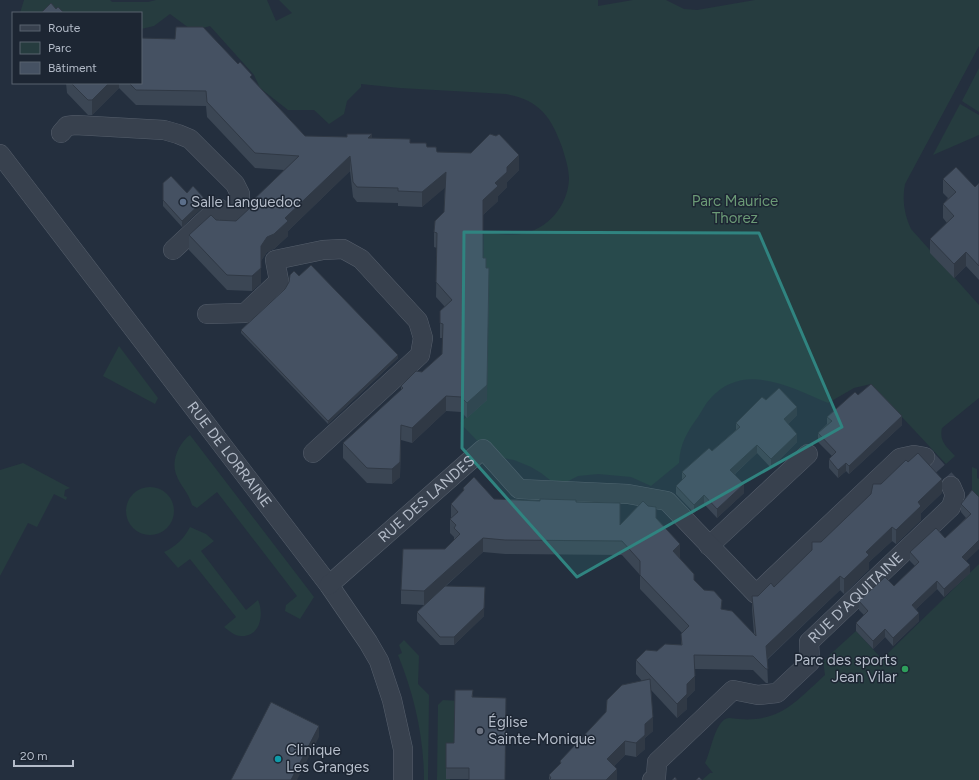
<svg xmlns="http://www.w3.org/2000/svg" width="979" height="780" viewBox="0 0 979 780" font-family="Figtree,sans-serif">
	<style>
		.green { fill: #263c3f }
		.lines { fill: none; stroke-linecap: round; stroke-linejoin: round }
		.minor-tunnel { stroke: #3a4453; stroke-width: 19; stroke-dasharray: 19 10; stroke-linecap: butt }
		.minor-casing { stroke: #565f6c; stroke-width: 20 }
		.minor { stroke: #38414e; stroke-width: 19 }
		.wall { fill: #3b4654 }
		.shaded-wall { fill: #303945 }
		.building { fill: #455162; stroke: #303945 }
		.marked { fill: #308480; fill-opacity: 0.2; stroke: #308480; stroke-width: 3; stroke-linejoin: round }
		.service-dot { fill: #5c6f8a; stroke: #1d2633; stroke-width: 1.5 }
		.leisure-dot { fill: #2e9e5b; stroke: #1d2633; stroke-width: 1.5 }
		.worship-dot { fill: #6b7280; stroke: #1d2633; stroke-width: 1.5 }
		.culture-dot { fill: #0f9aa8; stroke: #1d2633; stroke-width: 1.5 }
		.labels { text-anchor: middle; stroke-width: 3; stroke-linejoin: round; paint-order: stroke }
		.park-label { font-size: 15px; fill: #6b9a76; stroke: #1d2633 }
		.poi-label { font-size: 15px; fill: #b4bcc9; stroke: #1d2633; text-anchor: start }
		.street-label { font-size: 15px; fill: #b4bcc9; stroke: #1d2633 }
	</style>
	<rect width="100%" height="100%" fill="#242f3e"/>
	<g class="green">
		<path d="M24 0H110L112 2H148L156 0H267L276 21 292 13 279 0H598V6L633 0H666L684 9 697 10 755 0H979V46L905 184C902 200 904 214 911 229L979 305V398L942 428C939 441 946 446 955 456L946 464 871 384 854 388 828 403C791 387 743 361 710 399 705 404 702 411 698 417 687 432 680 444 679 463L651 486 631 477 598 474 578 476 561 485 555 484 541 473 531 467 514 460 492 456 460 423 472 411 483 279 484 231C496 234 509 236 521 234 547 230 568 206 569 179 569 168 565 157 562 147 551 116 539 100 506 94L400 88 361 84V87L347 101 344 114 329 124 314 110H288L260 88 254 75 210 26 193 31 170 14 154 26 141 29V13H20Z"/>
		<polygon points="979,68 979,112 962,101"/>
		<polygon points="960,104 979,115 979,135 933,155"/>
		<polygon points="119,346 158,398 155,404 103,376"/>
		<path d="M190 435 314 597 300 619 285 611 286 605 297 596 217 492 197 508 192 505C188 491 180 486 176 474 171 460 179 443 190 435Z"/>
		<polygon points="23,463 70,488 65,490 64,496 67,497 66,500 54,494 37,527 28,523 0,576 0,470"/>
		<polygon points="972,467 977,469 977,478 979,479 979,506 972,499"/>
		<circle cx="150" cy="511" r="24"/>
		<path d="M190 527 206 534 214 541 201 551 246 610 258 600C264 613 261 637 241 636 235 636 229 631 224 627L236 617 190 559 178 568 164 552C177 546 184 538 190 527Z"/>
		<path d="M979 564V780H702L710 773H713L705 763C711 752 715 719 729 718 778 725 792 705 825 675L823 661 856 631 882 659Z"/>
		<path d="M404 640 419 656 418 684 429 695 428 780H424C424 737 414 694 398 655L402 653 399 645Z"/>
		<polygon points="443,700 460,701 450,780 437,780 438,705"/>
	</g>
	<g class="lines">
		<polyline class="minor-tunnel" points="925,457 951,486"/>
		<defs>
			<g id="minor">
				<polyline points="61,133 67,126 75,125 164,130 178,134 190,139 235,184 240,194 239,219 218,208 173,250"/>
				<path id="s1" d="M0 154 329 585 368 642 379 661 392 700 403 749V780"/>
				<polyline points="207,314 245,313 279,281 275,260 323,250 343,249 361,259 418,321 423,338 420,355 313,453"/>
				<polyline points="709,546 808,454"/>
				<path id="s2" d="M329 585 483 449 519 489 628 494 667 501 756 594 900 458 914 455 925 457"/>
				<path id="s3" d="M652 780 656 777 657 762 733 690 758 695 777 693 810 662 809 642 951 507 955 495 951 486"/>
			</g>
		</defs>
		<use href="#minor" class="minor-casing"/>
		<use href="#minor" class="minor"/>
	</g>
	<g class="wall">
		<polygon points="252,79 305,136 372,138 410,143 427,147 437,152 519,170 507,182 507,187 498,196 498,201 483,215 483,258 487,400 467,418 461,412 446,411 412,443 401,440 400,477 392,484 367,483 343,458 343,443 401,390 401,386 422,372 442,354 443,338 440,338 440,311 445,307 436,297 437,248 434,247 434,232 444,212 445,187 422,207 398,206 398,203 357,202 353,197 350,171 288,231 288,236 274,249 267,252 261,261 261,283 252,291 227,290 189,250 189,235 216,220 236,221 251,207 284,170 255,168 207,117 206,106 136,105 119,88 92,115 88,115 67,93 66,83 141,83"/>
		<polygon points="943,179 975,187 979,183 979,280 966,266 954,278 930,253 930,239 947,223 943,218 943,204 948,198 943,193"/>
		<polygon points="163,183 187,193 205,205 182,227 163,206"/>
		<polygon points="299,276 398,358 328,424 241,333 241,330"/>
		<polygon points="858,395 902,425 849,474 846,471 838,478 829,468 829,459 832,456 818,442 818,433 827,424 827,417"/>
		<polygon points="766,400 797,415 788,424 797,442 771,468 757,453 735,474 744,493 717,518 704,504 694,513 676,494 676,486 682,480 682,472 712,451 736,430 736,423"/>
		<polygon points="463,488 494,499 576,502 620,525 656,518 680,558 679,559 694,580 722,610 754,634 752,610 752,596 758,596 774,587 821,542 942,493 921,513 921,520 896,544 892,541 869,562 869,569 844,594 840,590 767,660 768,683 766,683 753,670 695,669 695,690 687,698 687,709 677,718 651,690 653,731 645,738 645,749 636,757 625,755 614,766 617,780 549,780 549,775 560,765 560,761 642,681 636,674 636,660 657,651 681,645 681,634 682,633 640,589 640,575 622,555 505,554 483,552 446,586 484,616 454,645 440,645 417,621 417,612 434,596 424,605 401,604 401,590 454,540 454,537 450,533 450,519 451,518 451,504 463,492"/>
		<polygon points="972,490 966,561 970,573 944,597 937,589 916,609 919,621 893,646 885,637 873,649 856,631 856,623 864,615 859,610 859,601 894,586 915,566 910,561 910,552 945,538 966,518 961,512 961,504"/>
		<polygon points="473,690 469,779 446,779 446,743 454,743"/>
	</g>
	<g class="shaded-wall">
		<polygon points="109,83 119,83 119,88 92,115 92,100"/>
		<polygon points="372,134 372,149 368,138"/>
		<polygon points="519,155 519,170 507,182 507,187 498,196 498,201 483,215 483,200 507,167"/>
		<polygon points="350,156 350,171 288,231 288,236 274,249 267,252 261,261 261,246 267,237 285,218"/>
		<polygon points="446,172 446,187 422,207 422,192"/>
		<polygon points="205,199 205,205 182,227 182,221"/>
		<polygon points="966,252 966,266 954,278 954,264"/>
		<polygon points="261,268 261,283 252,291 252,276"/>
		<polygon points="489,283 487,400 467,418 467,403"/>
		<polygon points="398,355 398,358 328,424 328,421"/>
		<polygon points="446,396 446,411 412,443 412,428"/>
		<polygon points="797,407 797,415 784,428 784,419"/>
		<polygon points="902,416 902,425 849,474 849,466"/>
		<polygon points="401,425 400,477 392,484 392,469"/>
		<polygon points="797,434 797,442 771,468 771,459"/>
		<polygon points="757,445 757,453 730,478 730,470"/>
		<polygon points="846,463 846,471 838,478 838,470"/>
		<polygon points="942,479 942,493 921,513 921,520 896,544 896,530 918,502"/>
		<polygon points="744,484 744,493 717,518 717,509"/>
		<polygon points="704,495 704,504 694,513 694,505"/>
		<polygon points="892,527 892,541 869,562 869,569 844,594 844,579 866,552"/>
		<polygon points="483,538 483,552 424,605 424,591"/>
		<polygon points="979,540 979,549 962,565 962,557"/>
		<polygon points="680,544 680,558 673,565 673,551"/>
		<polygon points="970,565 970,573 944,597 944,589"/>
		<polygon points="840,576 840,590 766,660 766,646"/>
		<polygon points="937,581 937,589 912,613 912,605"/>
		<polygon points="485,587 484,616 454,645 454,637"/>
		<polygon points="919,613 919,621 893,646 893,638"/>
		<polygon points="885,629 885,637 873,649 873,641"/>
		<polygon points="695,676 695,690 687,698 687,684"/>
		<polygon points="687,694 687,709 677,718 677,704"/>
		<polygon points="653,717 653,731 645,738 645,749 636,757 636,743 645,724"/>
		<polygon points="319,726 319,737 297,780 291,780"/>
		<polygon points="625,741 625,755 607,773 607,759"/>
		<polygon points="617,769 617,780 606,780"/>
	</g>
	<g class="building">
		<polygon points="51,3 56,9 58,7 64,13 41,13"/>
		<polygon points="176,27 203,27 238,64 240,62 252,75 250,77 305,136 347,137 347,134 372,134 368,138 410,139 410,143 426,143 427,147 436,147 437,152 471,153 490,134 496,136 499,134 519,155 507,167 507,172 495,183 498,186 483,200 483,258 486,258 486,268 489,268 487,385 467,403 461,397 446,396 412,428 401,425 400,462 392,469 367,468 343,443 403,388 401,386 416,371 422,372 442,354 443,324 440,323 440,311 452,300 436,282 437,233 434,232 435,221 444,212 446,172 422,192 398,191 398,188 357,187 353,182 350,156 285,218 288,221 274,234 267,237 261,246 261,268 252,276 227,275 189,235 211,215 216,220 236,221 251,207 251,202 299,156 255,153 207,102 206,91 136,90 129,83 141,83 141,38 175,39"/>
		<polygon points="71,83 109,83 92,100 88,100"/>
		<polygon points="956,167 975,187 979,183 979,266 966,252 954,264 930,239 954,216 943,204 956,192 943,179"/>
		<polygon points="171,176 187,193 193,186 205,199 182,221 163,200 163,183"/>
		<polygon points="311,265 398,355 328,421 241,330 285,289 289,282 290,275 294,271 299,276"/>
		<polygon points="871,384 902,416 849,466 846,463 838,470 829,459 836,452 818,433 832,421 827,417 855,392 858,395"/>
		<polygon points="779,388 797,407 784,419 797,434 771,459 757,445 730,470 744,484 717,509 704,495 694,505 676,486 686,476 682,472 709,448 712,451 740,427 736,423 762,397 766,400"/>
		<polygon points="918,453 942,479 918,502 921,506 896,530 892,527 866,552 869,555 844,579 840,576 766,646 768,669 766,669 753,656 694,655 695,676 687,684 687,694 677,704 636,660 646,650 657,651 665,644 682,645 681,634 689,626 640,575 640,561 622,541 505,540 483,538 424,591 401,590 403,549 445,549 460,534 454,528 456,525 450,519 458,512 451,504 464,490 463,488 474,477 494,499 540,501 540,499 576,500 576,502 620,503 620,525 643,501 648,506 656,507 656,518 680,544 673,551 694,574 694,580 704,590 714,591 722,600 721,609 732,611 756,636 752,596 758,596 771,583 774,587 812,550 812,542 821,542 871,494 873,484 881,484 906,460 908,462"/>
		<polygon points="972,490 979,497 979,540 962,557 970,565 944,589 937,581 912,605 919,613 893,638 885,629 873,641 856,623 868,611 859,601 885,577 894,586 919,562 910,552 936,528 945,538 971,514 961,504"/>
		<polygon points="445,586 485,587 484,608 454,637 440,637 417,612"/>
		<polygon points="650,679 653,717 645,724 645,735 636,743 625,741 607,759 617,769 606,780 549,780 551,778 549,775 561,763 560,761 606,712 607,700 622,685"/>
		<polygon points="455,690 473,690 472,697 506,698 505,780 469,780 469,768 446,768 446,743 454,743"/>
		<polygon points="271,702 319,726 291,780 231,780"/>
		<polygon points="675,777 677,780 672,780"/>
		<polygon points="699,777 702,780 696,780"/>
	</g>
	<path class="marked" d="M464 232 759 233 842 427 577 577 462 448Z"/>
	<circle class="service-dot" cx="183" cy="202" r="4"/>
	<circle class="leisure-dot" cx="905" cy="669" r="4"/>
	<circle class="worship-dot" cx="480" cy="731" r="4"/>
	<circle class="culture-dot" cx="278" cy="759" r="4"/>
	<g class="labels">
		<g class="park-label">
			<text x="735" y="206">Parc Maurice<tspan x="735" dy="17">Thorez</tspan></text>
		</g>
		<g class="poi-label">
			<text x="191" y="207">Salle Languedoc</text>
			<text x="897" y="665" text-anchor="end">Parc des sports<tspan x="897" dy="17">Jean Vilar</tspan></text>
			<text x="488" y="727">Église<tspan x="488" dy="17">Sainte-Monique</tspan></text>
			<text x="286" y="755">Clinique<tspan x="286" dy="17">Les Granges</tspan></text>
		</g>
		<g class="street-label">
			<text dy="5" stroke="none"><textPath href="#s1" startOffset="378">RUE DE LORRAINE</textPath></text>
			<text dy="5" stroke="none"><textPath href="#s2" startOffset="130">RUE DES LANDES</textPath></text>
			<text dy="5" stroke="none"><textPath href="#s3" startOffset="299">RUE D'AQUITAINE</textPath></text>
		</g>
	</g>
	<rect x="12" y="12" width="130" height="72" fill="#1d2633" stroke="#59626f"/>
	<rect x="20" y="25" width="20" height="6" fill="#38414e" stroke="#59626f"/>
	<text x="48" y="32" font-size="12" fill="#b4bcc9">Route</text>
	<rect x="20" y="42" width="20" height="12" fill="#263c3f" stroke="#59626f"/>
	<text x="48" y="52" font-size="12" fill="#b4bcc9">Parc</text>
	<rect x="20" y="62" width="20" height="12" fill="#455162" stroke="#59626f"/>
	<text x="48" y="72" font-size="12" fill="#b4bcc9">Bâtiment</text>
	<path d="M14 760v6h59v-6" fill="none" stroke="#b4bcc9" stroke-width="2"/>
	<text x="20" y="760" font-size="12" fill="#b4bcc9" stroke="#1d2633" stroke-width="3" paint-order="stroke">20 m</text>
</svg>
